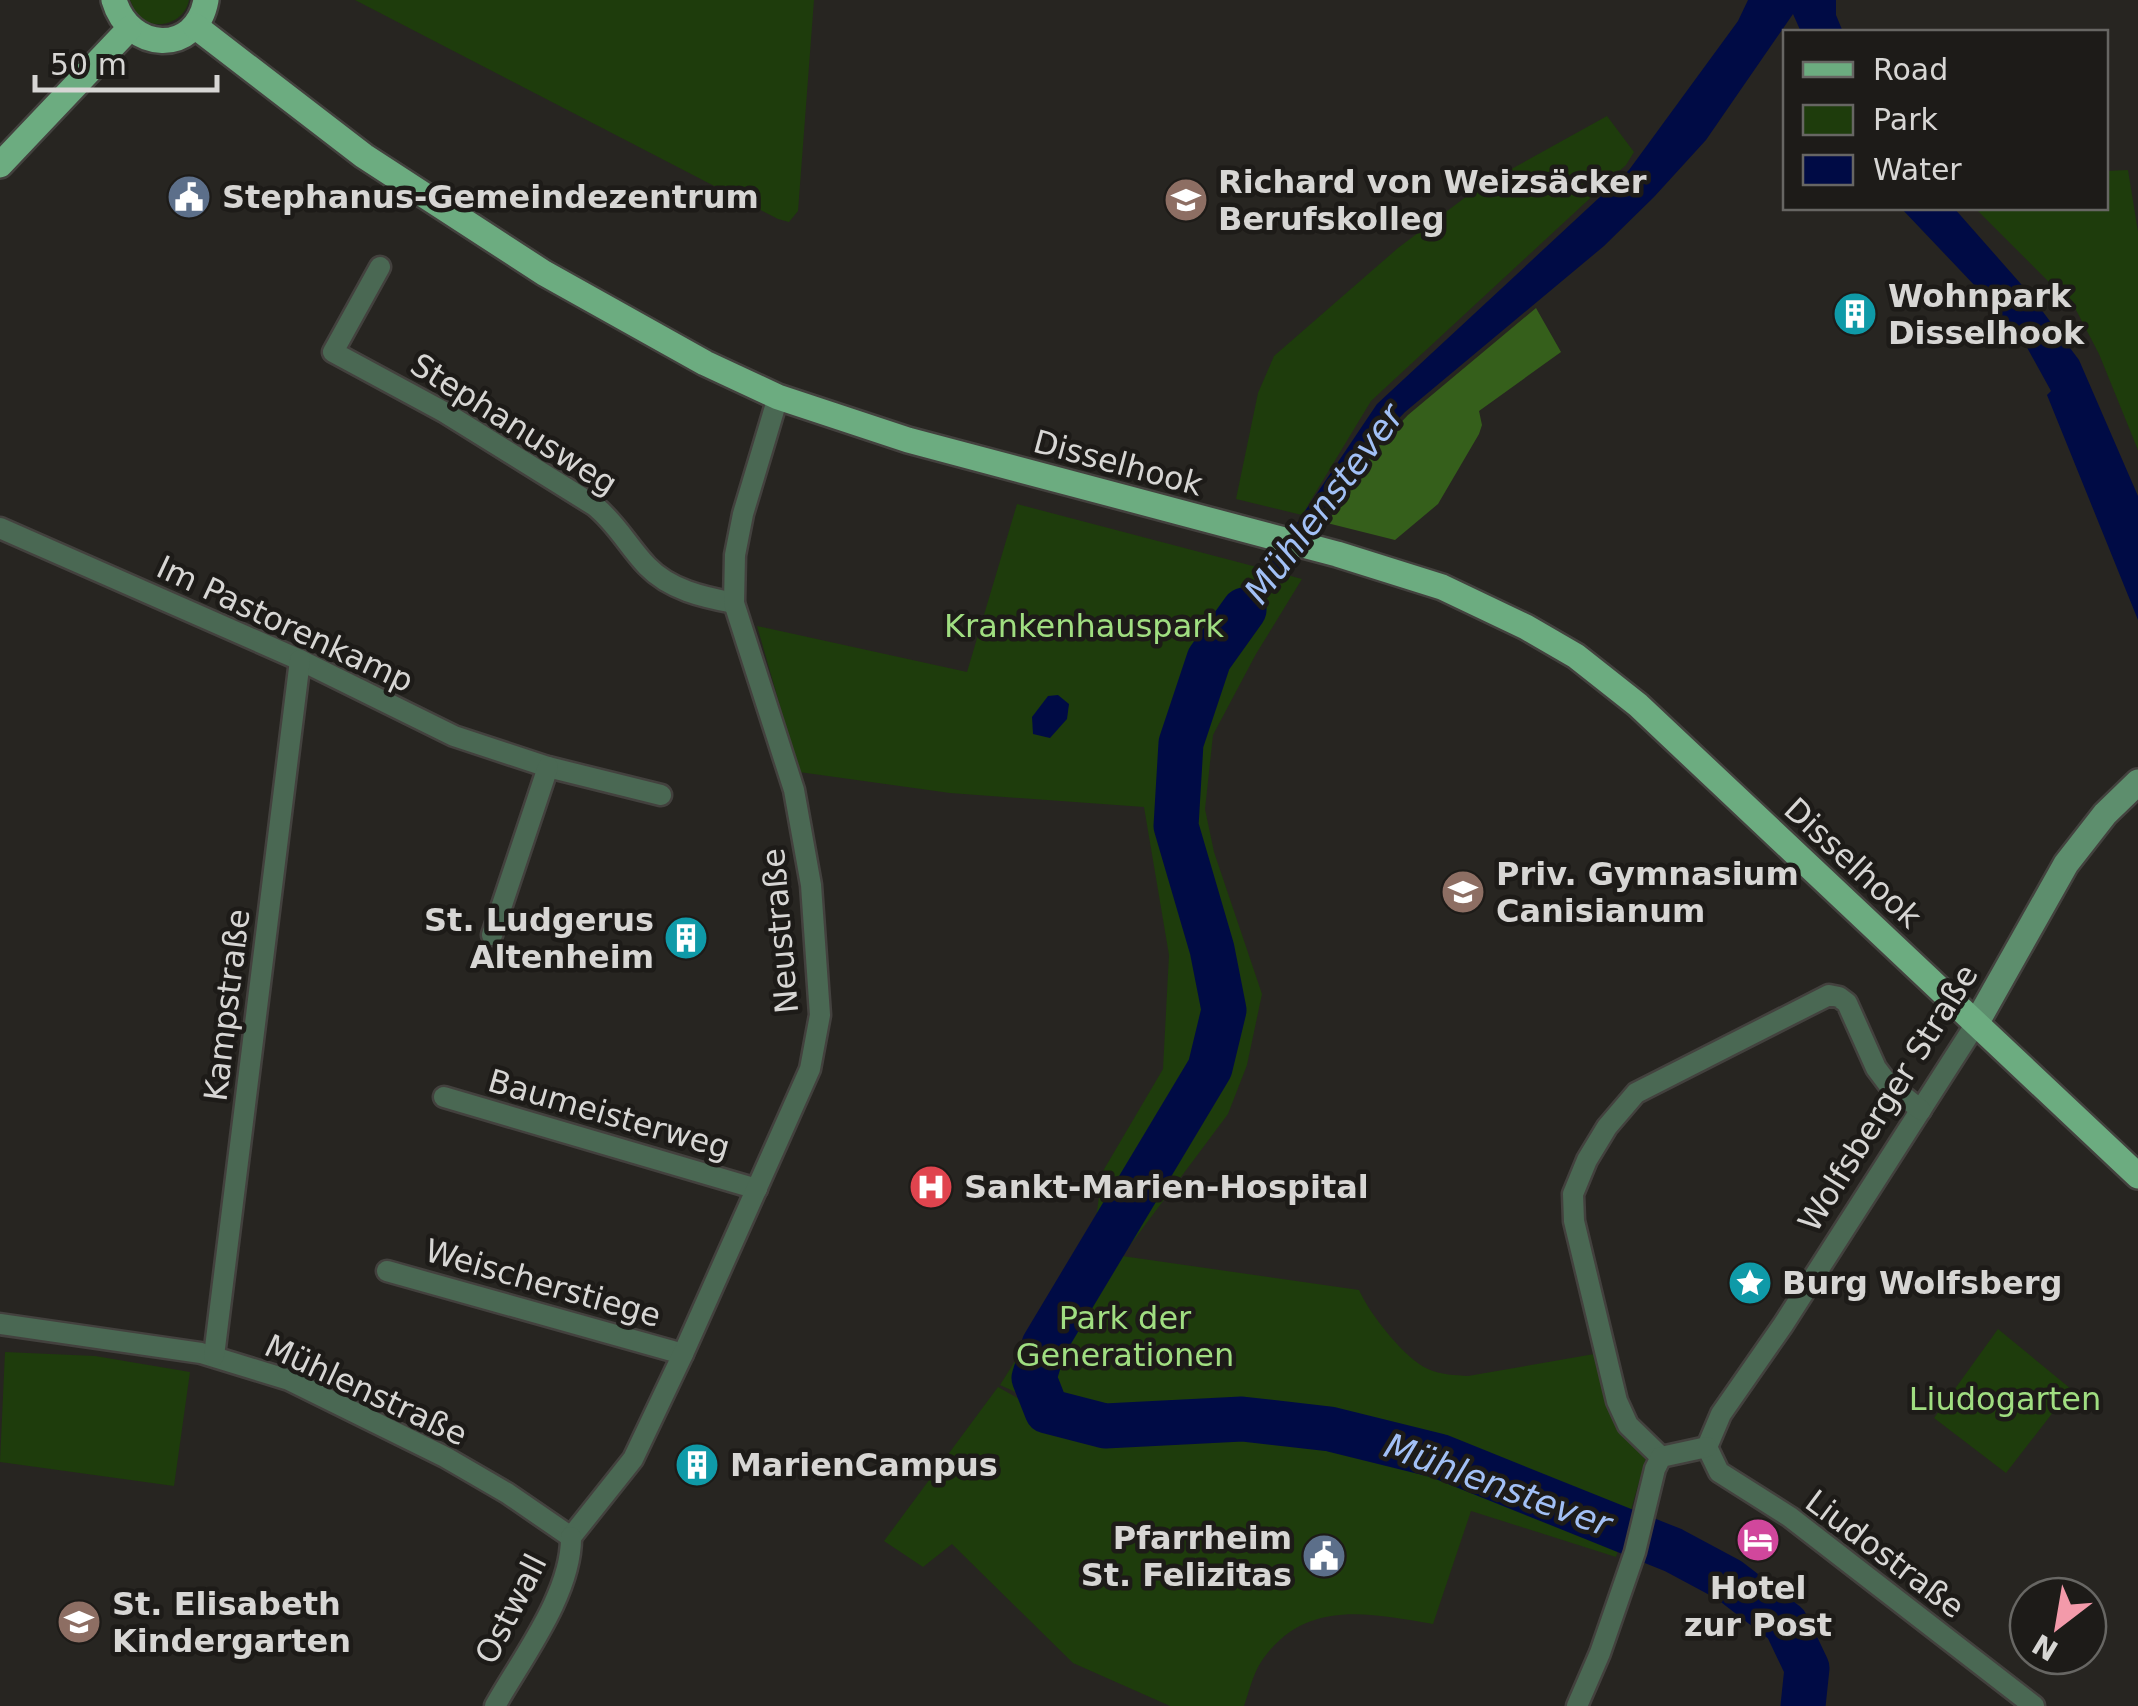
<svg xmlns="http://www.w3.org/2000/svg" width="2138" height="1706" viewBox="0 0 2138 1706" font-family="'DejaVu Sans',sans-serif">
	<style>
		.green { fill: #1e3c0c }
		.forest { fill: #355f1b }
		.water { fill: #000b45 }
		.lines { fill: none; stroke-linecap: round; stroke-linejoin: round }
		.river { stroke: #000b45; stroke-width: 45 }
		.minor-casing { stroke: #43413e; stroke-width: 25 }
		.secondary-casing { stroke: #43413e; stroke-width: 30 }
		.primary-casing { stroke: #43413e; stroke-width: 30 }
		.minor { stroke: #4a6853; stroke-width: 20 }
		.secondary { stroke: #5d8e6d; stroke-width: 25 }
		.primary { stroke: #6cac80; stroke-width: 25 }
		.labels { text-anchor: middle; stroke-width: 9; stroke-linejoin: round; paint-order: stroke }
		.poi-label { font-size: 32px; font-weight: bold; fill: #d7d6d4; stroke: #1d1b18; text-anchor: start }
		.street-label { font-size: 32px; fill: #d7d6d4; stroke: #1d1b18 }
		.park-label { font-size: 32px; fill: #a0de81; stroke: #1d1b18 }
		.water-label { font-size: 35px; font-style: italic; fill: #a2c0f6; stroke: #1d1b18 }
	</style>
	<rect width="100%" height="100%" fill="#272521"/>
	<g class="green">
		<path d="M130 0H189C185 23 154 33 138 15 134 11 133 5 130 0Z"/>
		<polygon points="355,0 814,0 798,211 789,222 778,219"/>
		<polygon points="1607,116 1634,152 1626,165 1371,401 1302,515 1236,499 1258,393 1274,356 1398,248 1479,187"/>
		<polygon points="2128,170 2138,232 2138,450 2099,354 2075,308 1975,208 2106,208 2106,171"/>
		<path d="M1017 504 1302 579 1256 654 1213 735 1205 809 1214 852 1262 994 1247 1065 1228 1114 1122 1256 1359 1290C1369 1313 1405 1359 1428 1369 1441 1375 1455 1375 1468 1376L1600 1353 1647 1454 1627 1524 1441 1451 1332 1423 1240 1411 1107 1419 1048 1407 1000 1385 1093 1237 1103 1171 1163 1069 1169 955 1144 807 950 793 799 772 757 626 967 672Z"/>
		<polygon points="1998,1329 2071,1389 2006,1473 1934,1418"/>
		<polygon points="5,1352 95,1356 190,1372 174,1486 0,1462"/>
		<path d="M998 1387 1046 1414 1105 1433 1243 1425 1334 1436 1438 1464 1623 1535 1616 1557 1471 1511 1433 1624C1369 1613 1304 1598 1261 1662 1253 1674 1249 1692 1244 1706H1170L1073 1663 952 1544 923 1567 884 1541Z"/>
	</g>
	<polygon class="forest" points="1536,308 1561,352 1479,411 1482,425 1479,434 1438,504 1395,540 1327,523 1373,452 1408,415"/>
	<g class="water">
		<polygon points="1748,0 1836,0 1836,15 1843,32 1801,32 1793,14 1706,140 1654,197 1604,246 1405,412 1369,450 1211,661 1207,657 1377,404 1629,170 1738,21"/>
		<polygon points="1901,208 1954,208 2028,292 2079,360 2138,496 2138,620 2047,395 2051,391 2024,342 1996,308"/>
		<polygon points="1058,695 1069,704 1067,719 1050,738 1033,734 1032,717 1048,696"/>
	</g>
	<g class="lines">
		<polyline class="river" points="1244,610 1209,659 1181,743 1176,826 1212,949 1224,1010 1210,1068 1044,1345 1034,1378 1047,1411 1105,1426 1242,1419 1330,1429 1439,1456 1673,1550 1729,1580 1786,1624 1807,1668 1803,1706"/>
		<defs>
			<g id="minor">
				<path d="M380 267 333 352 444 412 595 506C617 524 628 546 647 566 670 590 703 597 734 603"/>
				<polyline points="0,528 300,660 454,736 548,767 661,795"/>
				<polyline points="492,935 548,767"/>
				<polyline points="444,1097 757,1189"/>
				<polyline points="387,1271 683,1354"/>
				<polyline points="0,1324 201,1353 289,1380 445,1457 507,1493 571,1537"/>
				<polyline points="214,1356 300,660"/>
				<polyline points="1707,1447 1721,1414 1783,1325 1977,1022"/>
				<polyline points="1707,1447 1719,1472 1790,1517 2034,1706"/>
				<polyline points="1661,1457 1628,1425 1617,1401 1574,1221 1573,1194 1587,1160 1607,1127 1636,1093 1829,995 1839,997 1847,1003 1876,1068 1888,1084 1921,1110"/>
				<polyline points="571,1537 633,1459 683,1354 810,1069 820,1015 811,885 794,790 734,603 735,555 743,514 778,397"/>
				<path d="M495 1706C522 1658 572 1593 571 1537"/>
				<polyline points="1577,1706 1600,1653 1635,1552 1655,1469 1661,1457 1707,1447"/>
			</g>
			<polyline id="secondary" points="1977,1022 2066,864 2105,814 2138,782"/>
			<g id="primary">
				<path d="M114 0C129 52 196 56 206 0"/>
				<polyline points="195,26 364,156 544,273 705,363 778,397 908,440 1337,554 1442,587 1526,627 1576,656 1638,705 2138,1176"/>
				<polyline points="0,165 129,29"/>
			</g>
		</defs>
		<use href="#minor" class="minor-casing"/>
		<use href="#secondary" class="secondary-casing"/>
		<use href="#primary" class="primary-casing"/>
		<use href="#minor" class="minor"/>
		<use href="#secondary" class="secondary"/>
		<use href="#primary" class="primary"/>
	</g>
	<defs>
		<symbol id="civic-disc" viewBox="-11 -11 22 22"><circle r="9.5" fill="#5c6f8a" stroke="#1d1b18"/><path d="M-.6-6.5H3V-4.5H.6V-3L4-1V1h2V6H-6V1h2V-1L-.6-3ZM-1.2 2.5V6h2.4V2.5Z" fill="#fff"/></symbol>
		<symbol id="school-disc" viewBox="-11 -11 22 22"><circle r="9.5" fill="#8d6e63" stroke="#1d1b18"/><path d="M0-5L7-2L0 1L-7-2ZM-4 1L0 2.5L4 1V4Q0 6-4 4Z" fill="#fff"/></symbol>
		<symbol id="building-disc" viewBox="-11 -11 22 22"><circle r="9.5" fill="#0f9aa8" stroke="#1d1b18"/><path d="M-4-6H4V6H1V3H-1V6H-4ZM-2.5-4.3h1.7v1.8h-1.7ZM.8-4.3h1.7v1.8H.8ZM-2.5-1h1.7V.8h-1.7ZM.8-1h1.7V.8H.8Z" fill="#fff"/></symbol>
		<symbol id="hospital-disc" viewBox="-11 -11 22 22"><circle r="9.5" fill="#e0444e" stroke="#1d1b18"/><path d="M-5-5h3v3.5h4V-5h3V5h-3V1.5h-4V5h-3Z" fill="#fff"/></symbol>
		<symbol id="sight-disc" viewBox="-11 -11 22 22"><circle r="9.5" fill="#0f9aa8" stroke="#1d1b18"/><path d="M0-6L1.8-2.2L6-1.7L2.9 1.2L3.7 5.4L0 3.3L-3.7 5.4L-2.9 1.2L-6-1.7L-1.8-2.2Z" fill="#fff"/></symbol>
		<symbol id="hotel-disc" viewBox="-11 -11 22 22"><circle r="9.5" fill="#d1479c" stroke="#1d1b18"/><path d="M-6-4.5h1.5V1H6V5H4.5V3h-9V5H-6ZM-4 0a1.8 1.8 0 1 1 3.6 0ZM.5 0V-2.5h3Q6-2.5 6 0Z" fill="#fff"/></symbol>
	</defs>
	<g fill-rule="evenodd">
		<use href="#civic-disc" x="164" y="172" width="50" height="50"/>
		<use href="#school-disc" x="1161" y="175" width="50" height="50"/>
		<use href="#building-disc" x="1830" y="289" width="50" height="50"/>
		<use href="#school-disc" x="1438" y="867" width="50" height="50"/>
		<use href="#building-disc" x="661" y="913" width="50" height="50"/>
		<use href="#hospital-disc" x="906" y="1162" width="50" height="50"/>
		<use href="#sight-disc" x="1725" y="1258" width="50" height="50"/>
		<use href="#building-disc" x="672" y="1440" width="50" height="50"/>
		<use href="#hotel-disc" x="1733" y="1515" width="50" height="50"/>
		<use href="#civic-disc" x="1299" y="1531" width="50" height="50"/>
		<use href="#school-disc" x="54" y="1597" width="50" height="50"/>
	</g>
	<g class="labels">
		<g class="poi-label">
			<text x="1218" y="193">Richard von Weizsäcker<tspan x="1218" dy="37">Berufskolleg</tspan></text>
			<text x="222" y="208">Stephanus-Gemeindezentrum</text>
			<text x="1888" y="307">Wohnpark<tspan x="1888" dy="37">Disselhook</tspan></text>
			<text x="1496" y="885">Priv. Gymnasium<tspan x="1496" dy="37">Canisianum</tspan></text>
			<text x="654" y="931" text-anchor="end">St. Ludgerus<tspan x="654" dy="37">Altenheim</tspan></text>
			<text x="964" y="1198">Sankt-Marien-Hospital</text>
			<text x="1782" y="1294">Burg Wolfsberg</text>
			<text x="730" y="1476">MarienCampus</text>
			<text x="1292" y="1549" text-anchor="end">Pfarrheim<tspan x="1292" dy="37">St. Felizitas</tspan></text>
			<text x="1758" y="1599" text-anchor="middle">Hotel<tspan x="1758" dy="37">zur Post</tspan></text>
			<text x="112" y="1615">St. Elisabeth<tspan x="112" dy="37">Kindergarten</tspan></text>
		</g>
		<g class="street-label">
			<text transform="translate(514 424) rotate(32)" y="11">Stephanusweg</text>
			<text transform="translate(1118 463) rotate(15)" y="11">Disselhook</text>
			<text transform="translate(285 624) rotate(25)" y="11">Im Pastorenkamp</text>
			<text transform="translate(1853 863) rotate(43)" y="11">Disselhook</text>
			<text transform="translate(780 931) rotate(-95)" y="11">Neustraße</text>
			<text transform="translate(227 1005) rotate(-83)" y="11">Kampstraße</text>
			<text transform="translate(1888 1098) rotate(-58)" y="11">Wolfsberger Straße</text>
			<text transform="translate(609 1114) rotate(16)" y="11">Baumeisterweg</text>
			<text transform="translate(543 1283) rotate(16)" y="11">Weischerstiege</text>
			<text transform="translate(366 1390) rotate(25)" y="11">Mühlenstraße</text>
			<text transform="translate(1885 1554) rotate(37)" y="11">Liudostraße</text>
			<text transform="translate(511 1609) rotate(-63)" y="11">Ostwall</text>
		</g>
		<g class="park-label">
			<text x="1084" y="637">Krankenhauspark</text>
			<text x="1125" y="1329">Park der<tspan x="1125" dy="37">Generationen</tspan></text>
			<text x="2005" y="1410">Liudogarten</text>
		</g>
		<g class="water-label">
			<text transform="translate(1324 504) rotate(-53)" y="12">Mühlenstever</text>
			<text transform="translate(1498 1485) rotate(20)" y="12">Mühlenstever</text>
		</g>
	</g>
	<rect x="1783" y="30" width="325" height="180" fill="#1d1b18" stroke="#676663" stroke-width="2.5"/>
	<rect x="1803" y="62" width="50" height="15" fill="#6cac80" stroke="#676663" stroke-width="2.5"/>
	<text x="1873" y="80" font-size="30" fill="#d7d6d4">Road</text>
	<rect x="1803" y="105" width="50" height="30" fill="#1e3c0c" stroke="#676663" stroke-width="2.5"/>
	<text x="1873" y="130" font-size="30" fill="#d7d6d4">Park</text>
	<rect x="1803" y="155" width="50" height="30" fill="#000b45" stroke="#676663" stroke-width="2.5"/>
	<text x="1873" y="180" font-size="30" fill="#d7d6d4">Water</text>
	<g transform="translate(2058 1626) rotate(211)"><circle r="48" fill="#1d1b18" stroke="#676663" stroke-width="2.5"/>
	<path d="M0-8L18 38L0 25L-18 38Z" fill="#f39aaa"/>
	<text y="-15" font-size="28" font-weight="bold" text-anchor="middle" fill="#d7d6d4">N</text>
	</g>
	<path d="M35 75v15h182v-15" fill="none" stroke="#d7d6d4" stroke-width="5"/>
	<text x="50" y="75" font-size="30" fill="#d7d6d4" stroke="#1d1b18" stroke-width="8" paint-order="stroke">50 m</text>
</svg>
